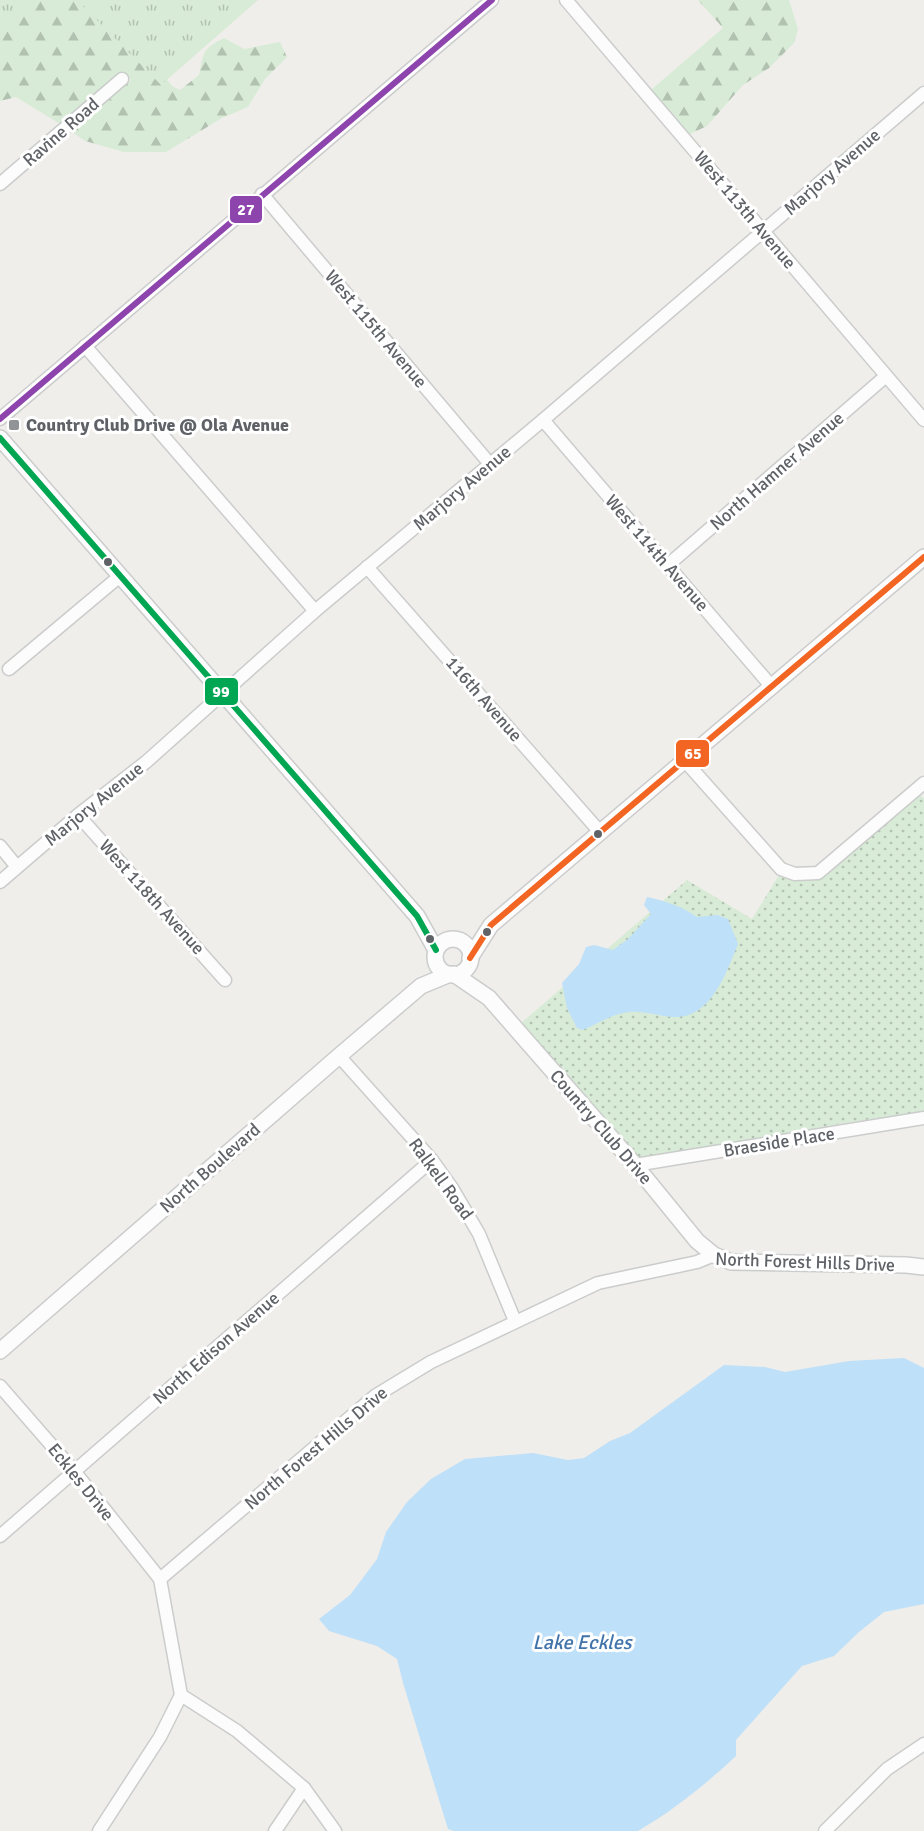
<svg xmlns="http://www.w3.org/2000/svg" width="924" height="1831" viewBox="0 0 924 1831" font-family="Signika,sans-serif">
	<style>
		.grass { fill: url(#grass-dots) }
		.forest { fill: url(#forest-firs) }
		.park { fill: url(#park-tufts) }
		.water { fill: #bfe0f9 }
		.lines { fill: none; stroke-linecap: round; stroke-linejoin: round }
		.minor-casing { stroke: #cbcccc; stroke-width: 15 }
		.tertiary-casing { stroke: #cbcccc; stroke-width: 18 }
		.minor { stroke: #fdfcfc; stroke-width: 12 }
		.tertiary { stroke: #fdfcfc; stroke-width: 15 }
		.bus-1-casing { stroke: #fff; stroke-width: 10 }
		.bus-2-casing { stroke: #fff; stroke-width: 10 }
		.bus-3-casing { stroke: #fff; stroke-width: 10 }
		.bus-1 { stroke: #00a651; stroke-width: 6 }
		.bus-2 { stroke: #f26522; stroke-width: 6 }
		.bus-3 { stroke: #8e44ad; stroke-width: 6 }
		.poi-dot { fill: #919496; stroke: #fff; stroke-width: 2 }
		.bus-dot { fill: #5f6368; stroke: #fff; stroke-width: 2 }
		.labels { text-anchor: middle; stroke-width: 6; stroke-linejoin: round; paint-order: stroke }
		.street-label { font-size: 18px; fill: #5f6368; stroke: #fff }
		.poi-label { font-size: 18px; font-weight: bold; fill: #5f6368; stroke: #fff; text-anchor: start }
		.water-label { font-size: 20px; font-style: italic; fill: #4174aa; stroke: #fff }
		.line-badge { stroke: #fff; stroke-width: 2 }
		.badge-label { font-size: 16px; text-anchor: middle; font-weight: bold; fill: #fff }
	</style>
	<defs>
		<pattern id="grass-dots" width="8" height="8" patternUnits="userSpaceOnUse" patternTransform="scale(1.5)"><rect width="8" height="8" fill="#d8ebd6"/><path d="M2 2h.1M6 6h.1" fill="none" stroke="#b2c2b1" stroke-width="1.8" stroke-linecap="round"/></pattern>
		<pattern id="forest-firs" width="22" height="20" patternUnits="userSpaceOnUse" patternTransform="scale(1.5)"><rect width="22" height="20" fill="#d8ebd6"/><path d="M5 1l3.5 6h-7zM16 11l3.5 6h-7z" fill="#b2c2b1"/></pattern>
		<pattern id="park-tufts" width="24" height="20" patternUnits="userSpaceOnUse" patternTransform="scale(1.5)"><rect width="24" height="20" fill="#d8ebd6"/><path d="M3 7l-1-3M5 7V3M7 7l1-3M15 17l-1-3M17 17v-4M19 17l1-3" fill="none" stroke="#b2c2b1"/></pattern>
	</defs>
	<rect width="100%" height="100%" fill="#efeeea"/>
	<path class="grass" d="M919 795 924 798V1111L839 1124 641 1159 635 1156 520 1024 687 880 752 919 779 875C786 877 795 881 802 881 827 879 897 814 919 795Z"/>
	<g class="forest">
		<path d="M0 0H104L172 86 180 90 199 75C204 52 202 49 224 38L244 49 280 42 287 57 265 79 248 107 222 118 166 152H124L85 141 71 131 131 80 123 71 60 124 16 97 0 101Z"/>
		<polygon points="698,0 789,0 798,29 794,43 769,68 743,85 707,126 690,134 651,90 723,28"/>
	</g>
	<g class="park">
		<polygon points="0,0 29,0 0,18"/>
		<polygon points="77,0 258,0 161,85"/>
	</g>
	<g class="water">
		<path d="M647 897C665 901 682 906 697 917L717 915 728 919 738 944C726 973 711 1020 672 1017 658 1016 645 1011 630 1012 614 1013 597 1024 583 1030L577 1028 567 1008 562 983 579 964 586 947 594 945 613 950 628 939 651 914 644 905Z"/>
		<path d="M904 1358 924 1368V1604L884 1612 859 1632 834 1656 802 1666 736 1740V1756C706 1784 674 1810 638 1831H454L448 1829 403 1683 397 1659 377 1646 329 1631 319 1619 350 1595 377 1559 386 1532 407 1502 431 1479 465 1459 533 1453 568 1460 584 1458 610 1441 630 1433 724 1365 765 1367 785 1372 849 1361Z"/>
	</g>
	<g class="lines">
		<defs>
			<g id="minor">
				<polyline points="566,0 924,420"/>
				<polyline points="0,184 122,79"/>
				<polyline points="262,194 490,464"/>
				<polyline points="85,346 315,611"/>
				<polyline points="0,419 492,0"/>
				<polyline points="543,420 772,687"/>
				<polyline points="668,565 886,376"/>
				<polyline points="367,567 600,832"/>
				<polyline points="9,669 120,576"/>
				<polyline points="685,761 781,869 795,874 818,873 924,783"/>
				<polyline points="78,815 225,980"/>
				<polyline points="0,846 17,867"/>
				<polyline points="0,882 78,815 146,762 315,611 543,420 924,93"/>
				<polyline points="339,1056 432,1160 452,1188 479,1234 515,1321"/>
				<polyline points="635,1165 924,1118"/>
				<polyline points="0,1386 74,1471 160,1579"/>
				<polyline points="0,1536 432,1160"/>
				<polyline points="181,1695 237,1731 304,1788 335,1831"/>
				<polyline points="99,1831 160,1737 181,1695 160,1579 375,1396 431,1362 598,1283 697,1262 714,1255"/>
				<polyline points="275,1831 304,1788"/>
				<polyline points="825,1831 887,1769 924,1744"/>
			</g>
			<g id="tertiary">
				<polyline points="0,438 417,916 436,950"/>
				<circle cx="453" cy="957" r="18"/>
				<polyline points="470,958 491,925 924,557"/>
				<polyline points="454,974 489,998 635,1165 697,1241 714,1255 731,1262 906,1265 924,1267"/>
				<polyline points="0,1351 339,1056 421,986 450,974"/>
			</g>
		</defs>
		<use href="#minor" class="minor-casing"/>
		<use href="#tertiary" class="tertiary-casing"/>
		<use href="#minor" class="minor"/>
		<use href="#tertiary" class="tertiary"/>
		<defs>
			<polyline id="bus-1" points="0,438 417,916 436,950"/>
			<polyline id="bus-2" points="470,958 491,925 924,557"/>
			<polyline id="bus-3" points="0,419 492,0"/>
		</defs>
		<use href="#bus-1" class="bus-1-casing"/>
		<use href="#bus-2" class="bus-2-casing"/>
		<use href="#bus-3" class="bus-3-casing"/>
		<use href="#bus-1" class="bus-1"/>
		<use href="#bus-2" class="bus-2"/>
		<use href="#bus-3" class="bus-3"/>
	</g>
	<rect class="poi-dot" x="8" y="419" width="12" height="12" rx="3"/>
	<g class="bus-dot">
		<circle cx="108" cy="562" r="5"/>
		<circle cx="598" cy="834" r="5"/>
		<circle cx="487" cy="932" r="5"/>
		<circle cx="430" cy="939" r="5"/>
	</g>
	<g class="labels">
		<g class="street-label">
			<text transform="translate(61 132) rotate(-41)" y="6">Ravine Road</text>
			<text transform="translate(832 172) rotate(-41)" y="6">Marjory Avenue</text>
			<text transform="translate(745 210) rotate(50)" y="6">West 113th Avenue</text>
			<text transform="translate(376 329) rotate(50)" y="6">West 115th Avenue</text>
			<text transform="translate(777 471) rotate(-41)" y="6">North Hamner Avenue</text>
			<text transform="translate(462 488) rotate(-40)" y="6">Marjory Avenue</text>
			<text transform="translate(657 553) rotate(49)" y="6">West 114th Avenue</text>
			<text transform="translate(484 699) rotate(49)" y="6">116th Avenue</text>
			<text transform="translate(94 804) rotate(-39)" y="6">Marjory Avenue</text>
			<text transform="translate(152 897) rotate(48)" y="6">West 118th Avenue</text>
			<text transform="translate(601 1127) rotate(49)" y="6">Country Club Drive</text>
			<text transform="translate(779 1142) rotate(-9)" y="6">Braeside Place</text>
			<text transform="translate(210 1168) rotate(-41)" y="6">North Boulevard</text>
			<text transform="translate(441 1179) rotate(54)" y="6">Ralkell Road</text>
			<text transform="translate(805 1262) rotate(2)" y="6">North Forest Hills Drive</text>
			<text transform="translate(216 1348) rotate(-41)" y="6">North Edison Avenue</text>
			<text transform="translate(316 1448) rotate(-40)" y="6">North Forest Hills Drive</text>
			<text transform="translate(81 1482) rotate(51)" y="6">Eckles Drive</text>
		</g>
		<g class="poi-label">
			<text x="26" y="431">Country Club Drive @ Ola Avenue</text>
		</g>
		<g class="water-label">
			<text x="582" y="1649">Lake Eckles</text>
		</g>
	</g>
	<g class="line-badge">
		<rect x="229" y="195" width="34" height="29" rx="6" fill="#8e44ad"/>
		<rect x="204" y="677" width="35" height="29" rx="6" fill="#00a651"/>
		<rect x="675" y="739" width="35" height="29" rx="6" fill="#f26522"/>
	</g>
	<g class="badge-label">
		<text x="246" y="215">27</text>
		<text x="221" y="697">99</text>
		<text x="693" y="759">65</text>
	</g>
</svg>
